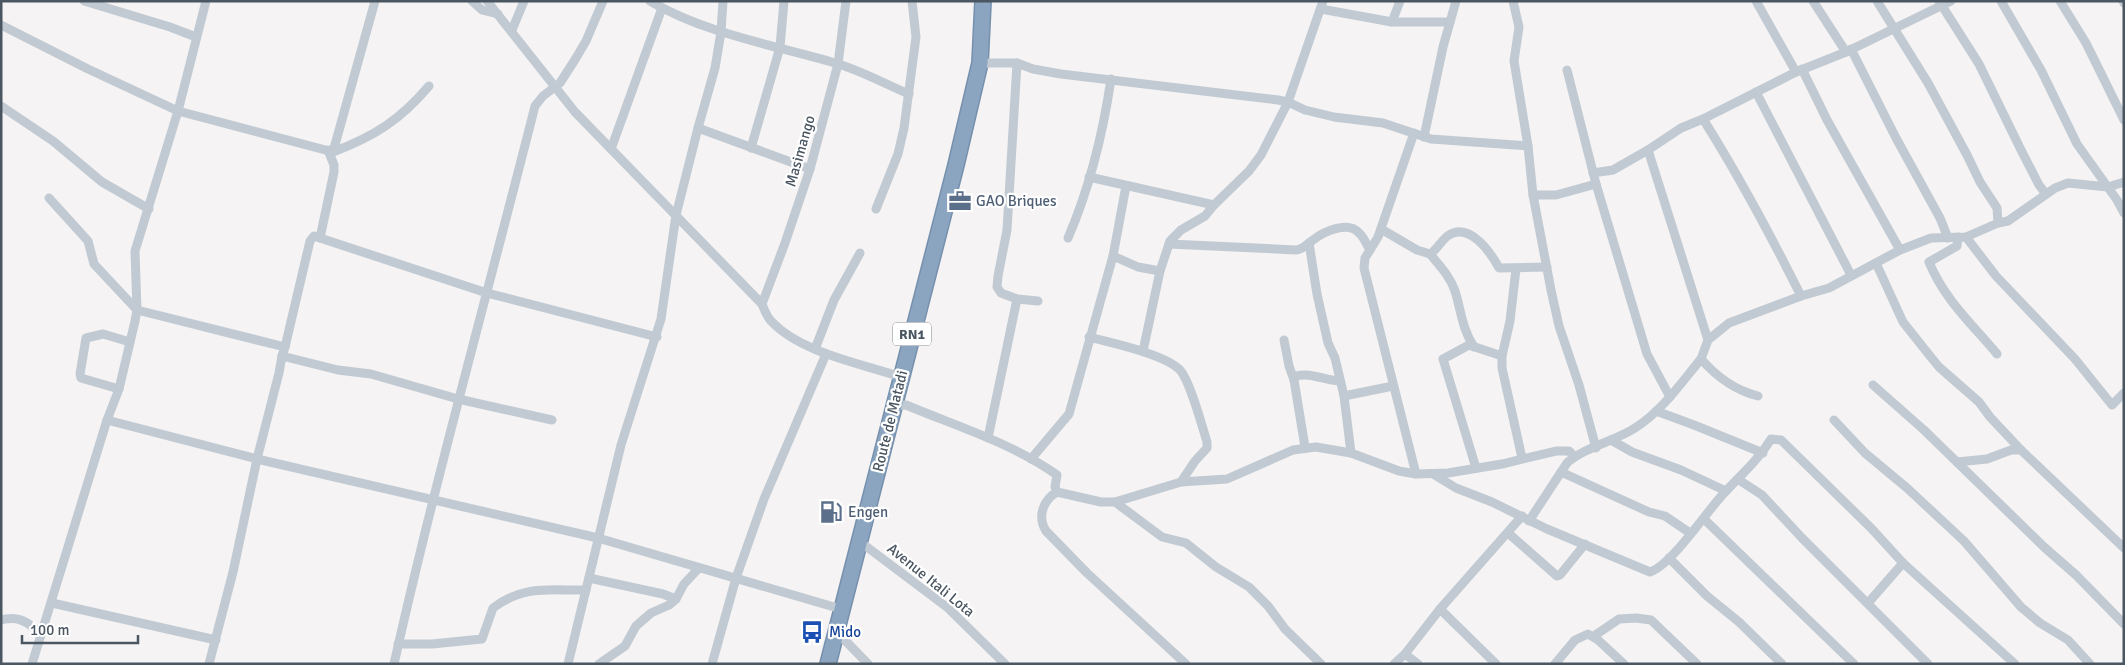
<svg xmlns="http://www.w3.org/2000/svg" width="2125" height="665" viewBox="0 0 2125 665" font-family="Signika,sans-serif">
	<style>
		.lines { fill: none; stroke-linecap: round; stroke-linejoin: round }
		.highway-casing { stroke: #7690ad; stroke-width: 18 }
		.street { stroke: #c1cad2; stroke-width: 9 }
		.highway { stroke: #8ba5c1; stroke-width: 15 }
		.labels { text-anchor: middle; stroke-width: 4.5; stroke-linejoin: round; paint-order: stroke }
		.shield { fill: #fff; stroke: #808990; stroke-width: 1 }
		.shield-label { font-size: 14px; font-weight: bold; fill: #4a5661 }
		.street-label { font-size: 15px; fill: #4a5661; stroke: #fff }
		.service-label { font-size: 15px; fill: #4e5e75; stroke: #fff; text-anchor: start }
		.transit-label { font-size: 15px; fill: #164399; stroke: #fff; text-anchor: start }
	</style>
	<rect width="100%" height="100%" fill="#f5f3f3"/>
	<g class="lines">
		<defs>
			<polyline id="highway" points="828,664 956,165 980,63 983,1"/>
		</defs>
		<use href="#highway" class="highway-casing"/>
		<g class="street">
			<polyline points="84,1 170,27 196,37"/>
			<polyline points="472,1 482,10 498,14"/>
			<path d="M487 1 575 112 762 304C764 309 767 317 771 321 801 353 860 363 901 377"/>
			<path d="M650 1C706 34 774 45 835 63 860 70 885 84 909 94"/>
			<polyline points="1513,1 1519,27 1514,61 1528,146 1533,195 1551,290 1559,326 1579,385 1596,448"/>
			<polyline points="1756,1 1796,72"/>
			<polyline points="1813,1 1846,52"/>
			<polyline points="1939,1 1979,64 2021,150 2039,185 2046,194"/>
			<polyline points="2001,1 2041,70 2077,144 2117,200 2124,213"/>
			<polyline points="2060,1 2086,43 2124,120"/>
			<polyline points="2123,1 2124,3"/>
			<polyline points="1321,9 1392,22 1450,22"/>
			<polyline points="1392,22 1400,1"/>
			<path d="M1 25 88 69 178 111 333 152C375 136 400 120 429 86"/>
			<polyline points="512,30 524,1"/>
			<polyline points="1851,49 1896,138 1940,218 1948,238"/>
			<polyline points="980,63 1017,63 1033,69 1061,74 1278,100 1288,102 1305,110 1334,117 1383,123 1431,139 1528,146"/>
			<polyline points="1017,63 1007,230 998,276 997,287 1001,293 1017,299 1038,301"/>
			<polyline points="1802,69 1827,120 1900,250"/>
			<polyline points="1567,70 1596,184 1647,354 1670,397"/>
			<polyline points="1756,92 1851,275"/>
			<polyline points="1,106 53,141 102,182 149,209"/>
			<path d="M1703 119C1739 176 1771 236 1801 296"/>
			<polyline points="698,128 810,169"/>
			<polyline points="1414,133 1378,237 1365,258 1364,268 1416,474"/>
			<polyline points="1424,137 1443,47 1456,1"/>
			<polyline points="751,148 780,47 784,1"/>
			<polyline points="611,149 662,8"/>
			<polyline points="1648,150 1708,340"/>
			<polyline points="333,152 375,1"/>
			<polyline points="1593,173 1613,170 1648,150 1681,128 1703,119 1796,72 1846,52 1951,1"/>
			<polyline points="1089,177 1214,205"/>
			<polyline points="1126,186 1113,256 1138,267 1160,271"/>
			<polyline points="1533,195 1556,195 1596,184"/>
			<polyline points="49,198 88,241 94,264 137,310 285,347 282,356 338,370 371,374 458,399 552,420"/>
			<polyline points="876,209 898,154 904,128 916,37 912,1"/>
			<polyline points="1998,223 2008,221 2055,188 2068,183 2108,187 2124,182"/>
			<path d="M1381 229 1417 250 1430 254C1438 249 1441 240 1449 235 1470 222 1491 253 1499 268L1547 267"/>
			<path d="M1958 237 1957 246 1929 262C1944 299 1972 324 1997 354"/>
			<polyline points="1966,237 1996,276 2075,359 2112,405 2124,393"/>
			<polyline points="320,238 334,172 334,165 328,150"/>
			<path d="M1068 238C1090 187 1103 133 1111 79"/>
			<polyline points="1309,243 1317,294 1328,343 1335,358 1344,396 1351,453"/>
			<path d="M1169 244 1296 250C1304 249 1307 244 1313 240 1323 232 1348 220 1359 233 1364 237 1366 244 1370 250"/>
			<path d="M1430 254C1439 265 1450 276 1455 291 1461 310 1462 329 1474 347"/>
			<polyline points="1876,263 1903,322 1930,356 1939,367 1979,402 1990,417 2021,450"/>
			<polyline points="1516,269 1510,321 1502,356 1502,368 1522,458"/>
			<polyline points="762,304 785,243 810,169 838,64 846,1"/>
			<path d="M1089 337C1111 343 1165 354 1180 370 1190 381 1202 426 1207 442V448L1195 461 1181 482"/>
			<polyline points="1284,340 1289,366 1294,380"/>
			<polyline points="285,347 310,241 314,236 487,293 657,337"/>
			<polyline points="815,349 834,300 860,253"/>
			<polyline points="1143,351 1160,271 1170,241 1181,230 1205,216 1214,205 1249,171 1261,155 1288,102 1323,1"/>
			<polyline points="1701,359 1708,340 1729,323 1801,296 1829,288 1900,250 1931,238 1966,237 1998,223 1997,208 1980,182 1967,155 1928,83 1877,1"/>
			<polyline points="1873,385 1924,430 2044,547 2076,575 2124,624"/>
			<polyline points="119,389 81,378 80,374 86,338 103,334 130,342"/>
			<polyline points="1344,396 1393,386"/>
			<path d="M894 406 906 405C956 426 1012 443 1057 475L1055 487 1057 492C1043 500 1037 517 1046 531L1087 573 1186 664"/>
			<polyline points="1656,411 1694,425 1763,453"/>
			<polyline points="107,420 257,459 598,538 841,609"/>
			<polyline points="1834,420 1865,453 1907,488 1964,541 2021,607 2040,623 2068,640 2090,664"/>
			<polyline points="988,438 1017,299"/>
			<polyline points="1611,440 1632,452 1681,470 1726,491"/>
			<path d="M1305 447 1294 380 1296 376C1310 372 1324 380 1339 381"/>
			<polyline points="1031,459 1069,414 1113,256"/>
			<polyline points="1957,462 1987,459 2011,450 2021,450 2124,548"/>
			<polyline points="1476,468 1443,359 1469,345 1502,356"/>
			<polyline points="1561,472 1649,512 1665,516 1690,533"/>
			<path d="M1433 474 1456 488 1492 502 1547 529 1650 572C1672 565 1708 509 1726 491 1742 474 1759 459 1771 439L1781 440 1871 528 1903 563 2015 664"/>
			<polyline points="1739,480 1762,495 1802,538 1928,664"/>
			<polyline points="1057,492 1101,502 1115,502 1181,482 1227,479 1293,450 1316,447 1351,453 1399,471 1416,474 1448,473 1502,464 1556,451 1569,451 1574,456"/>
			<polyline points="1115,502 1162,537 1186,543 1216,567 1249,587 1268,606 1285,629 1321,664"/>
			<polyline points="1704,519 1854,664"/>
			<path d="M1529 521 1567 463C1583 448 1615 441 1635 428 1662 411 1681 383 1701 359 1717 377 1734 390 1758 396"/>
			<polyline points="1508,533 1557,576 1560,575 1585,544"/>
			<polyline points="859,541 948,608 1005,664"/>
			<polyline points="1669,558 1707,596 1739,622 1782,664"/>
			<polyline points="589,578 663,594 676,599 684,584 699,568"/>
			<polyline points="52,603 216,640"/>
			<polyline points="1868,603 1903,563"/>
			<polyline points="1440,609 1496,664"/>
			<path d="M1 620C20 615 27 623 42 633"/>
			<polyline points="836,631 868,664"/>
			<polyline points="1594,636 1619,619 1636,618 1651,620 1697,664"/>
			<path d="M398 644H432L482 639 493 608C525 584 551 591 586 590"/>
			<polyline points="1405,654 1418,664"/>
			<polyline points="32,664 107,420 119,389 135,321 137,310 135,251 178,111 206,1"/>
			<polyline points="209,664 233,572 257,459 279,373 282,356"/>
			<path d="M394 664C436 477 488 292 535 106L543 96 560 83 576 58 586 41 603 1"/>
			<polyline points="568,664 621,445 661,319 676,215 698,128 715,68 721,32 723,1"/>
			<polyline points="599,664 625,646 636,626 651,613 669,605 676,599"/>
			<polyline points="712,664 736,578 764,499 826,354"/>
			<polyline points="1394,664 1405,654 1440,609 1522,516"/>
			<polyline points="1555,664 1575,640 1588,634 1598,640 1624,664"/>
		</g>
		<use href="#highway" class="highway"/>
	</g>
	<defs>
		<symbol id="office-bare" viewBox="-9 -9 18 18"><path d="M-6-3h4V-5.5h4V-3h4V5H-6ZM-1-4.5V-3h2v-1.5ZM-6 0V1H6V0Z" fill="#5c6f8a" stroke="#fff" stroke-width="2.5" paint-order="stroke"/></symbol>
		<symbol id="fuel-bare" viewBox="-9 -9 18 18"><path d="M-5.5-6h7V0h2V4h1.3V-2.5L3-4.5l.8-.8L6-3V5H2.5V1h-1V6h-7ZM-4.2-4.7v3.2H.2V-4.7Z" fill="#5c6f8a" stroke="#fff" stroke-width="2.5" paint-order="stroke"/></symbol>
		<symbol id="bus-bare" viewBox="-9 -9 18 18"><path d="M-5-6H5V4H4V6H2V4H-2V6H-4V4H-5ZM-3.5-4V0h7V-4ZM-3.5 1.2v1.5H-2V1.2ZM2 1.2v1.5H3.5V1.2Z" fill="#1a4fb4" stroke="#fff" stroke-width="2.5" paint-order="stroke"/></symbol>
	</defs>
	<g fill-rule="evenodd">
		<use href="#office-bare" x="944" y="185" width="32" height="32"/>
		<use href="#fuel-bare" x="815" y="496" width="32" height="32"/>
		<use href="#bus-bare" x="796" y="616" width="32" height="32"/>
	</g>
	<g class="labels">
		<rect class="shield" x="893" y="322.5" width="38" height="23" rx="4"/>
		<g class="shield-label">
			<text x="912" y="339">RN1</text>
		</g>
		<g class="street-label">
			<text transform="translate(800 151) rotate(-74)" y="5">Masimango</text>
			<text transform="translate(890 421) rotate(-76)" y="5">Route de Matadi</text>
			<text transform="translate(931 580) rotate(39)" y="5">Avenue Itali Lota</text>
		</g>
		<g class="service-label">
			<text x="976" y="206">GAO Briques</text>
			<text x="848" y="517">Engen</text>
		</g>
		<g class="transit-label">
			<text x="829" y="637">Mido</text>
		</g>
	</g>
	<rect width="2125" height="665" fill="none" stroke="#4a5661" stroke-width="5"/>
	<path d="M22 635v8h116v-8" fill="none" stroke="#4a5661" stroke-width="2.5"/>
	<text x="30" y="635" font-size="15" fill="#4a5661" stroke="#ffffff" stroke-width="4" paint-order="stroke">100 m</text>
</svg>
